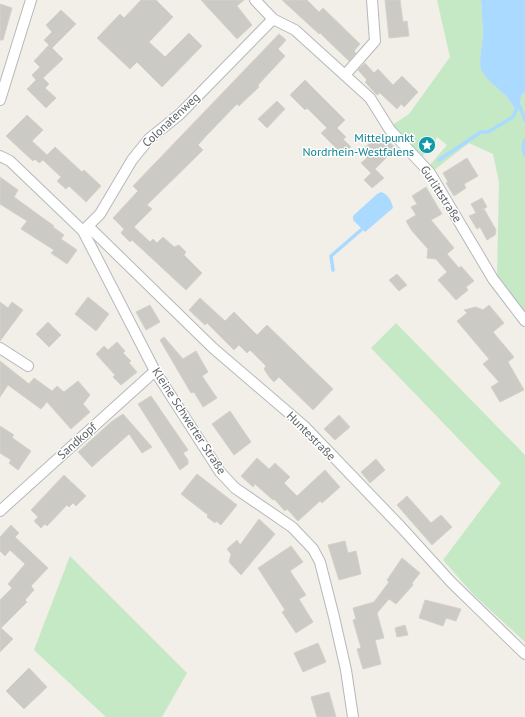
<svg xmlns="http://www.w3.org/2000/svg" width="525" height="717" viewBox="0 0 525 717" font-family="'PT Sans',sans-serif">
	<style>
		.green { fill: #c5e8c5 }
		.water { fill: #aadaff }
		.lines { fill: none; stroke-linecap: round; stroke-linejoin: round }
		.stream { stroke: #aadaff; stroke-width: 3.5 }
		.building { fill: #cccac5; stroke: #d6d1c6 }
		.street-casing { stroke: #b5b8bc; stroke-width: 12 }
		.street { stroke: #fff; stroke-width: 10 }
		.labels { text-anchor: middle; stroke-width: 3; stroke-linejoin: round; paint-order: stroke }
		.street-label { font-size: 12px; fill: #5f6368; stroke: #fff }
		.culture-label { font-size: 12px; fill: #0d838f; stroke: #fff; text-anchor: end }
	</style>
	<rect width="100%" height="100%" fill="#f1efe8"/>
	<g class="green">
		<polygon points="437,0 481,0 483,35 480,59 488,80 506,96 516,110 520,107 521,96 525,92 525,315 497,279 499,182 493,154 469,143 433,171 430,165 447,145 437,137 432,147 423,156 394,128 394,124 409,114 450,57"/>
		<polygon points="396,323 525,455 525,642 474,595 443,560 501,483 371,348"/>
		<polygon points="70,556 187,673 162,717 106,717 34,650"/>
	</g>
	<g class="water">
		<polygon points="481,0 525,0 525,92 521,96 520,107 516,110 506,96 488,80 481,70 480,59 483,35"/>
		<path d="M381 192C388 194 392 202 393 208L365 232 353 220V216L377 194Z"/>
	</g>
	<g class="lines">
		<g class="stream">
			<polyline points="520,107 525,120"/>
			<polyline points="525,140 523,147 525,155"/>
			<polyline points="439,160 481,132 488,132 513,117 516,110"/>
			<polyline points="333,270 331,256 361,230"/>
		</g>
	</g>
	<g class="building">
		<polygon points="141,0 156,0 173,17 149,42 165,57 189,33 202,46 162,87 137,62 130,69 97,38 120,14 124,18"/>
		<polygon points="201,0 244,0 237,6 252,25 237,39"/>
		<polygon points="282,0 307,0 319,12 323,8 360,44 354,51 356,53 349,61 320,33 319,34"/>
		<polygon points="385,0 400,0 403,22 407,21 409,36 389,38"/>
		<polygon points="0,4 12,8 3,40 0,40"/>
		<polygon points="61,10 76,24 52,48 63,59 43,78 49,84 45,88 56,98 46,108 27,89 36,80 32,75 40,67 34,61 49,45 44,40 52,32 46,25"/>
		<polygon points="279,34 286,40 278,49 285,56 258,85 259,87 239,106 237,104 206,136 198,145 203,150 147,205 152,209 134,227 150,242 153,239 157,243 163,237 174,247 179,245 186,252 184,255 202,273 186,290 132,240 130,242 121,233 124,229 113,218 138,191 133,186"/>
		<polygon points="365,63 374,73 378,69 393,85 402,76 418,92 404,107 401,104 397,109 380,93 377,95 365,82 367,80 358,70"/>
		<polygon points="305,80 345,120 337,128 346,137 343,139 351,147 343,155 321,133 327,128 307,108 305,110 290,95"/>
		<polygon points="277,101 285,109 267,128 258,119"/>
		<polygon points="27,115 43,130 32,141 47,155 55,147 82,172 84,170 101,186 86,202 69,186 66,189 57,181 61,177 43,160 39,163 35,159 33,161 6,136"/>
		<polygon points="380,134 396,148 375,169 384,178 372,188 364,180 371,173 361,163 367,158 360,152"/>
		<polygon points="467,158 478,176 464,184 466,188 454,196 446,183 448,182 443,173"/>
		<polygon points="0,177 18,190 14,197 54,226 53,227 64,235 61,239 77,250 67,264 51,253 54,250 21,229 27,221 0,204"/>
		<polygon points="426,187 442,214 431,220 454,248 447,254 459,268 461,266 474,281 466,287 468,290 456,300 438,280 447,272 436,259 427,258 428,249 412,231 406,221 416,215 411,207 417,204 412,196"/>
		<polygon points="482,198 487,207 481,210 484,209 496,230 495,235 487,240 480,227 477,229 469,216 476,213 471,204"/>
		<polygon points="397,274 407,285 399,291 389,280"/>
		<polygon points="88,297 109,314 96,331 75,314"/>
		<polygon points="200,298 225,321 234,312 257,335 267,325 333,389 313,410 279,377 274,382 270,378 264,369 266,366 250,350 247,353 239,345 234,350 207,323 205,325 189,310"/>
		<polygon points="0,302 8,308 12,302 23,310 0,341"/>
		<polygon points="150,305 160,322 146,330 136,312"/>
		<polygon points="489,305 504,323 493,332 514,357 508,362 524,390 500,402 491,387 499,382 483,364 489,359 457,321 467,313 464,310 476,307 483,310"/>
		<polygon points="48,322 61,335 49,347 36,334"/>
		<polygon points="164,337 183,359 196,351 208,372 202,376 217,398 203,407 194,392 191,393 160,340"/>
		<polygon points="117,342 125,351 123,353 131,361 129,363 137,372 121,385 113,377 115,375 96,354 104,346 108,350"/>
		<polygon points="0,361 29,384 34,378 52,391 57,386 64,392 78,381 90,395 83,404 90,412 71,429 47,402 41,409 8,385 0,397"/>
		<polygon points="151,396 188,450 183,453 188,460 188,464 180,470 138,404"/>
		<polygon points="230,411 251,442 234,455 212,424"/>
		<polygon points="123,414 152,447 142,453 129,434 92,467 78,452 111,422"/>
		<polygon points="339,415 350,427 335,440 324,429"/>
		<polygon points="0,426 14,435 12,437 14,439 31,451 18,470 9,463 11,460 0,453"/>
		<polygon points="257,458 269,469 275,463 290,477 284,483 297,496 325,470 340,487 322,503 320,501 298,521 287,509 285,511 274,499 273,500 255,484 253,487 241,476"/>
		<polygon points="376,459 385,470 370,483 361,472"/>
		<polygon points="197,474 237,505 221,525 216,521 215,523 207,517 208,515 181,494"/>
		<polygon points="64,475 86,496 76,506 73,503 69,507 67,505 47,526 45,524 41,528 34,521 38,517 31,510"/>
		<polygon points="407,496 431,523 441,515 452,527 432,545 397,505"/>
		<polygon points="259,519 275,534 241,575 229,562 231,554 227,549 237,540 240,545"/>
		<polygon points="11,525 19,533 15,537 48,568 31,586 34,590 25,600 27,602 1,628 13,639 0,652 0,600 12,588 8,584 25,564 10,550 5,556 0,551 0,537"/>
		<polygon points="345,541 348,553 356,551 361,574 339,580 328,545"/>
		<polygon points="291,546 303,562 290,571 306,595 299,599 313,622 296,633 282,612 285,610 258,568"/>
		<polygon points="402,558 420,573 412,583 413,585 396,604 389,599 377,613 384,638 375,640 381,664 363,669 357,649 361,648 353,620 356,619 353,608 374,602 389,582 387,580"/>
		<polygon points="425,600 461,609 456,621 446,618 443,626 419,618"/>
		<polygon points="405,625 408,635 397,637 395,628"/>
		<polygon points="318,643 326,662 303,672 294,653"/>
		<polygon points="29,668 47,687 24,709 6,691"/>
		<polygon points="329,692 336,717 317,717 311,697"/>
	</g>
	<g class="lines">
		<defs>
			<g id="street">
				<polyline points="255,0 273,19 295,30 370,98 390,130 430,173 493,279 525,321"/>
				<polyline points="345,75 375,41 372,0"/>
				<polyline points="0,100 31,0"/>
				<polyline points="0,156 10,161 83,231 155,371 220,472 235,488 292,527 313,549 320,562 334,617 346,670 353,717"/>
				<polyline points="89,227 213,348 304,426 401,527 451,582 525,654"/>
				<polyline points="84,230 100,214 132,160 149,139 180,114 273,19"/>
				<polyline points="0,348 28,366"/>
				<polyline points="0,511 155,371"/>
			</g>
		</defs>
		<use href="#street" class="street-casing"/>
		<use href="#street" class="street"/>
	</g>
	<defs>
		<symbol id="sight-disc" viewBox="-11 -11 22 22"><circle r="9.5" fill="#0f9aa8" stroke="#fff"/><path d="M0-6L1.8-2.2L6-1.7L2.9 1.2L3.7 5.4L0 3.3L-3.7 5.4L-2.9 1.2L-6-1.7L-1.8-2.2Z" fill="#fff"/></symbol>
	</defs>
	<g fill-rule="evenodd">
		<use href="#sight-disc" x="417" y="135" width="20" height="20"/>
	</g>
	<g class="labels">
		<g class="street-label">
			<text transform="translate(171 120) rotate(-43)" y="4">Colonatenweg</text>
			<text transform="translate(441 194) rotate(57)" y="4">Gurlittstraße</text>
			<text transform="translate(189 421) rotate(57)" y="4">Kleine Schwerter Straße</text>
			<text transform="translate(311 436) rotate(45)" y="4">Huntestraße</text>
			<text transform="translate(77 441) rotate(-42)" y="4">Sandkopf</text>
		</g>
		<g class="culture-label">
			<text x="414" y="142">Mittelpunkt<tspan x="414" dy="14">Nordrhein-Westfalens</tspan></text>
		</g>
	</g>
</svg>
